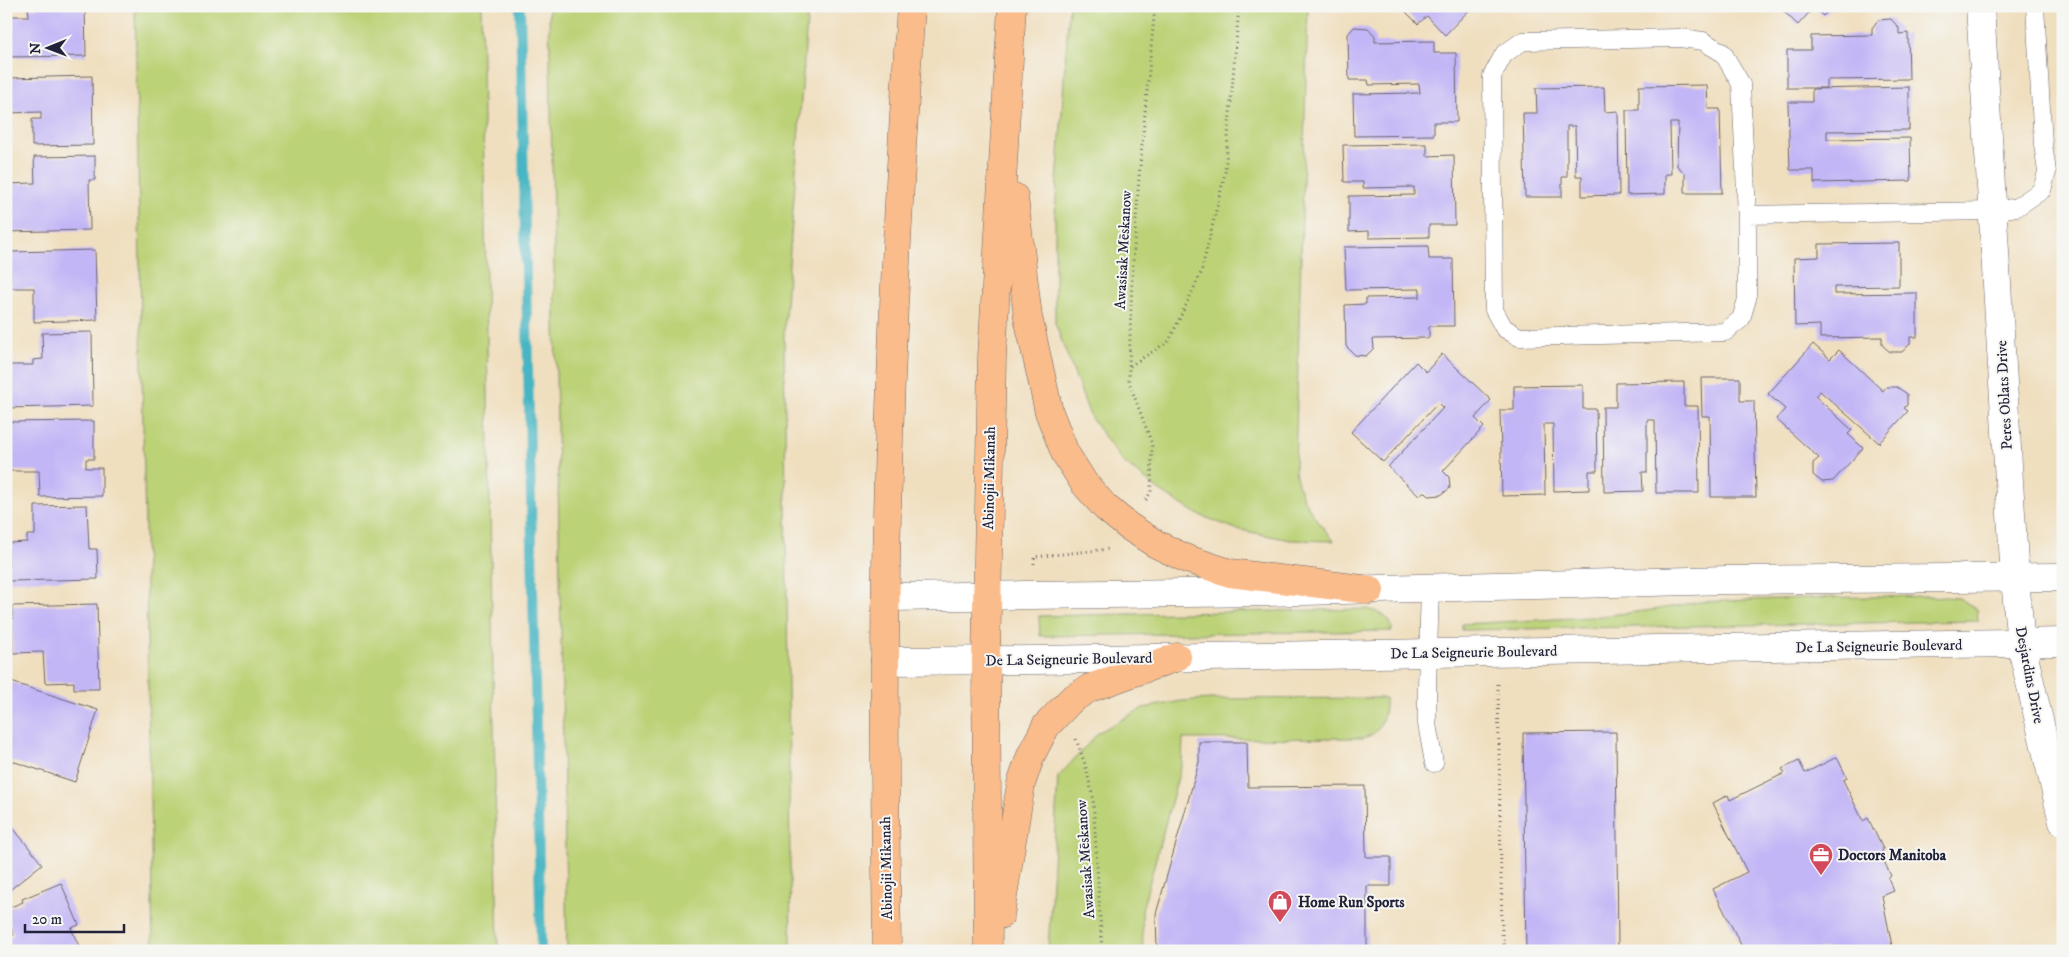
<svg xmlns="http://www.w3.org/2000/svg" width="2069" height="957" viewBox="0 0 2069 957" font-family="'IM FELL DW Pica',serif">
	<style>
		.green { fill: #bcd277; stroke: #6f7a59 }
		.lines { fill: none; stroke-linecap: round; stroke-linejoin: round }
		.stream { stroke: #47b5c3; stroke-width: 10 }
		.building { fill: #c3b6f6 }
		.service-casing { stroke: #6a6469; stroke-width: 19 }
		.minor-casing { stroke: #6a6469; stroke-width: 29 }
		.tertiary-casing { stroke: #6a6469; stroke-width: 29 }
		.primary-casing { stroke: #6a6469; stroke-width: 29 }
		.path { stroke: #6a6469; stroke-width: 3; stroke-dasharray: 1 4; stroke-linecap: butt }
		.service { stroke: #fff; stroke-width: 18 }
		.minor { stroke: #fff; stroke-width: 28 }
		.tertiary { stroke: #fff; stroke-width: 28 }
		.primary { stroke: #fabc8b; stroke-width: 28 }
		.labels { text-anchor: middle; stroke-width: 4; stroke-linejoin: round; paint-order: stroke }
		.street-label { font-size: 15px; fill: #22223b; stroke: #f6f6f2 }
		.poi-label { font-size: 15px; font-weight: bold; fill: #22223b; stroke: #f6f6f2; text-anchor: start }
	</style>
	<rect width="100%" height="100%" fill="#f6f6f2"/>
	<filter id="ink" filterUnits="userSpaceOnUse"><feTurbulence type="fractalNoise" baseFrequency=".02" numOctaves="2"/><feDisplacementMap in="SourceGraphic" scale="10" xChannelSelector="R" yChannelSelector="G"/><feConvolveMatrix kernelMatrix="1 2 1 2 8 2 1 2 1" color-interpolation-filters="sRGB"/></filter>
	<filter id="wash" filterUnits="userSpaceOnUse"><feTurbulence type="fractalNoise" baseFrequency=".0096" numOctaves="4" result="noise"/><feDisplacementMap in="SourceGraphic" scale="20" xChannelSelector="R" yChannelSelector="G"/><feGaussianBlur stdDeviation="1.12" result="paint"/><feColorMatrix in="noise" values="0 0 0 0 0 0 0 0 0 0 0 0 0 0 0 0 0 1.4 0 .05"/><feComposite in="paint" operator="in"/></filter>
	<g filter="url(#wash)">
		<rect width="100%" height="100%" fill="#f0dfbf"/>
		<g class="green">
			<polygon points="135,6 481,6 498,951 153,951"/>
			<polygon points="549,6 808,6 784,331 791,951 567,951"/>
			<path d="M1069 6H1308L1295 470C1300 502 1314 516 1334 541L1290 540 1236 529 1197 514 1160 491 1122 461 1091 418 1055 323V214Z"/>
			<polygon points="1930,596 1959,598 1977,609 1978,621 1462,630 1462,624 1592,617 1653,610 1699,602 1803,598"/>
			<path d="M1368 609C1380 613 1392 617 1392 631L1040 636 1039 616Z"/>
			<path d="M1385 698C1386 708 1383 726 1374 733 1372 735 1366 737 1363 738L1183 739 1182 762 1142 910 1143 951H1048L1058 777 1099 732 1143 708 1182 701 1211 699Z"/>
		</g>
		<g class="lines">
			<polyline class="stream" points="520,6 541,951"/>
		</g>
		<g id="blocks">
			<g class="building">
				<polygon points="37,6 85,6 86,56 6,57 6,16 29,16 28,8 37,8"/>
				<polygon points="1400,6 1473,6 1445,35 1427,16 1418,24"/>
				<polygon points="1778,6 1833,6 1823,16 1814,7 1798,25"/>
				<polygon points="1891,19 1899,28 1899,34 1908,33 1909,79 1826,80 1826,88 1787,88 1787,50 1811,50 1811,36 1872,35 1872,28 1878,20"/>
				<polygon points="1354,27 1368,28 1375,36 1375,42 1434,41 1434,53 1456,53 1457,122 1434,122 1434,135 1354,136 1353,94 1420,93 1419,84 1369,85 1368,80 1349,80 1348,34"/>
				<polygon points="92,76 93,145 32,146 32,119 41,119 41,112 8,113 7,78"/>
				<polygon points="1707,85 1708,109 1720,109 1722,193 1685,193 1685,173 1677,166 1678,123 1670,123 1671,174 1665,174 1665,194 1627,195 1626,110 1639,110 1639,86"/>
				<polygon points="1604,87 1605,112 1618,111 1619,195 1582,196 1582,176 1576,176 1575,126 1567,126 1567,177 1562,177 1562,197 1525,197 1523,113 1537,113 1536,88"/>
				<polygon points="1909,87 1909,130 1827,131 1827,139 1910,138 1911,181 1814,183 1814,170 1790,170 1788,102 1812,102 1812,89"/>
				<polygon points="1427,144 1427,156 1454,155 1455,225 1429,225 1429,237 1369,238 1369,231 1349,232 1349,196 1414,195 1414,187 1363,188 1363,182 1344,182 1343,145"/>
				<polygon points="95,156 95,180 89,180 90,230 6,232 6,184 35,183 34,157"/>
				<polygon points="1899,243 1899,286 1834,287 1834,294 1917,293 1917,337 1910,337 1910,344 1902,352 1890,352 1882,345 1882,337 1820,338 1820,325 1795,326 1794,258 1819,257 1819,244"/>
				<polygon points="1428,246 1429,259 1453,259 1454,326 1429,326 1429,338 1373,339 1374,348 1366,356 1355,355 1346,346 1345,305 1366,304 1366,298 1420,297 1420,289 1346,290 1344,247"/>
				<polygon points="95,250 97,320 34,322 34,288 10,288 10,252"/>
				<polygon points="92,332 93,406 6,408 6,365 33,365 33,360 43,359 42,333"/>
				<polygon points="1813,344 1830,359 1839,350 1883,391 1886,387 1897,387 1907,394 1907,405 1904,408 1908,411 1879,443 1820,391 1815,396 1852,430 1848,434 1863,448 1833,481 1822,482 1813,475 1813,463 1819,458 1776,419 1785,409 1768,394"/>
				<polygon points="1442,354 1491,400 1475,418 1484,427 1443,471 1449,477 1450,488 1441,495 1429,496 1424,491 1419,496 1388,467 1443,408 1438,403 1383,462 1351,432 1416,362 1426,372"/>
				<polygon points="1701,378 1740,378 1740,401 1754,401 1756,497 1711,497 1710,416 1702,416"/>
				<polygon points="1684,382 1684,406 1698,406 1699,493 1656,493 1655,420 1647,420 1647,472 1642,472 1643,491 1604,492 1603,407 1616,407 1616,383"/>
				<polygon points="1583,385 1583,409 1596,409 1597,471 1589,471 1589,490 1554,491 1553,424 1544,424 1545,495 1502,496 1500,410 1514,410 1514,386"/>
				<polygon points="94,421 94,459 86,459 86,468 102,468 102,496 40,497 39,471 6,471 6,422"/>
				<polygon points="87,505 89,549 97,549 98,579 9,581 8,543 27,542 27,535 35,535 35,506"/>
				<polygon points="97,604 99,689 74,689 74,682 45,683 43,652 13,653 12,606"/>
				<polygon points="11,682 98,710 75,782 6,759 6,745 9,736 6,735 6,696"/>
				<polygon points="1616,732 1618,951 1526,951 1523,733"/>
				<polygon points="1199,742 1247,742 1248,787 1365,786 1366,857 1391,857 1391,886 1367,886 1367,951 1157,951 1156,914 1199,762"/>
				<polygon points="1837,757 1847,778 1843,780 1863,821 1868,818 1883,849 1881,855 1891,876 1888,878 1894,891 1882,896 1893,951 1844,951 1844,949 1744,951 1713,889 1747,872 1713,803 1728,795 1730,800 1785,773 1782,769 1799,761 1805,773"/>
				<polygon points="6,819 42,864 6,893"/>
				<polygon points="61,883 79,925 71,928 81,951 6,951 6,939 14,935 6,916 6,909 23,902 22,899"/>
			</g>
		</g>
	</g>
	<g filter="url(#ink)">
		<use href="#blocks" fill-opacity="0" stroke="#6a6469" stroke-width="1"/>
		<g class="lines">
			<defs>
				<g id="service">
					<polyline points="1747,215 1747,299 1741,319 1725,332 1519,337 1504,328 1494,310 1492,76 1504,54 1523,41 1680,38 1703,41 1723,53 1741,84 1747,215 1994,211 2017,207 2042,190 2047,172 2043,144 2035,6"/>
					<polyline points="1430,588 1427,687 1427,724 1434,763"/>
				</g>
				<polyline id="minor" points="1980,6 2015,579 2021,644 2063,822"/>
				<g id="tertiary">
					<polyline points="886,597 1266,592 1728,580 2063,577"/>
					<polyline points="885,661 1035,660 2063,642"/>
				</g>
				<g id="primary">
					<polyline points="1014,197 1028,317 1049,412 1065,453 1084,483 1105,507 1128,526 1156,544 1187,559 1230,573 1370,590"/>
					<polyline points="1000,915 1021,784 1031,755 1046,726 1072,699 1090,688 1177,657"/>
					<path d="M887 951C886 854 884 758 885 661 886 443 896 224 911 6"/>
					<polyline points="988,951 986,660 992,357 1012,6"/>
				</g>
			</defs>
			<use href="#service" class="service-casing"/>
			<use href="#minor" class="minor-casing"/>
			<use href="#tertiary" class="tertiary-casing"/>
			<use href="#primary" class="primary-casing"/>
			<g class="path">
				<polyline points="1130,366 1169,341 1201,273 1225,173 1239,6"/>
				<polyline points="1146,500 1151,492 1152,444 1129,382 1129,366 1132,278 1139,177 1155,6"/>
				<polyline points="1034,564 1034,557 1109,549"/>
				<polyline points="1498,684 1502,936 1506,951"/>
				<polyline points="1076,739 1085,764 1093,797 1102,951"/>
			</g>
			<use href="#service" class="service"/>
			<use href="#minor" class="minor"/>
			<use href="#tertiary" class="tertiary"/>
			<use href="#primary" class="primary"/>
		</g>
	</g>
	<defs>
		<symbol id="office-pin" viewBox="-11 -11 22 30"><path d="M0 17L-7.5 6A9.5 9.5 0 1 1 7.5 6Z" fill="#d1495b" stroke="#f6f6f2"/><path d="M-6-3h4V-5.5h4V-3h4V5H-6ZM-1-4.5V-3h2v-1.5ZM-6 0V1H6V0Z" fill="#fff"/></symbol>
		<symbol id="shop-pin" viewBox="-11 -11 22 30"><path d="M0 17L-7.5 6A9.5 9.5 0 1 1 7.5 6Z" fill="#d1495b" stroke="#f6f6f2"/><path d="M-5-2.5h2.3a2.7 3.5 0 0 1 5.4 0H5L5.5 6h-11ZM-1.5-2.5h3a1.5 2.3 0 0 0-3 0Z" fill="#fff"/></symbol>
	</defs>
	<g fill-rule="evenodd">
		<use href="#office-pin" x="1807" y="841" width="28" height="38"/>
		<use href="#shop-pin" x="1266" y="888" width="28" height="38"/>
	</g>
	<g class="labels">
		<g class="street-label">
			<text transform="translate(1123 250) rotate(-87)" y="5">Awasisak Mēskanow</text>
			<text transform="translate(2004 395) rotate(-93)" y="5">Peres Oblats Drive</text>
			<text transform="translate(989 478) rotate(-89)" y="5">Abinojii Mikanah</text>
			<text transform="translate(1879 646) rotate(-1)" y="5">De La Seigneurie Boulevard</text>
			<text transform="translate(1474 652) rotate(-1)" y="5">De La Seigneurie Boulevard</text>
			<text transform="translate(1069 659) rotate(-1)" y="5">De La Seigneurie Boulevard</text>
			<text transform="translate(2030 675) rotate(79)" y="5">Desjardins Drive</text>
			<text transform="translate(1085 859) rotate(-94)" y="5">Awasisak Mēskanow</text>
			<text transform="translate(886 868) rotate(-91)" y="5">Abinojii Mikanah</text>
		</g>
		<g class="poi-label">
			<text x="1838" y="860">Doctors Manitoba</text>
			<text x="1298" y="907">Home Run Sports</text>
		</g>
	</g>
	<rect width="2069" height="957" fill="none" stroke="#f6f6f2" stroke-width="25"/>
	<g transform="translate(48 48) rotate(269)" stroke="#f6f6f2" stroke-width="4" paint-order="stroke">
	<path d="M0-4L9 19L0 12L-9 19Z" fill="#22223b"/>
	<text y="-8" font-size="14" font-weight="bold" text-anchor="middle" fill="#22223b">N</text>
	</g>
	<path d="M25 924v8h99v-8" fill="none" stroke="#22223b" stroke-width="2.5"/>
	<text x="32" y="924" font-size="15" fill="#22223b" stroke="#f6f6f2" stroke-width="4" paint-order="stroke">20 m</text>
</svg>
